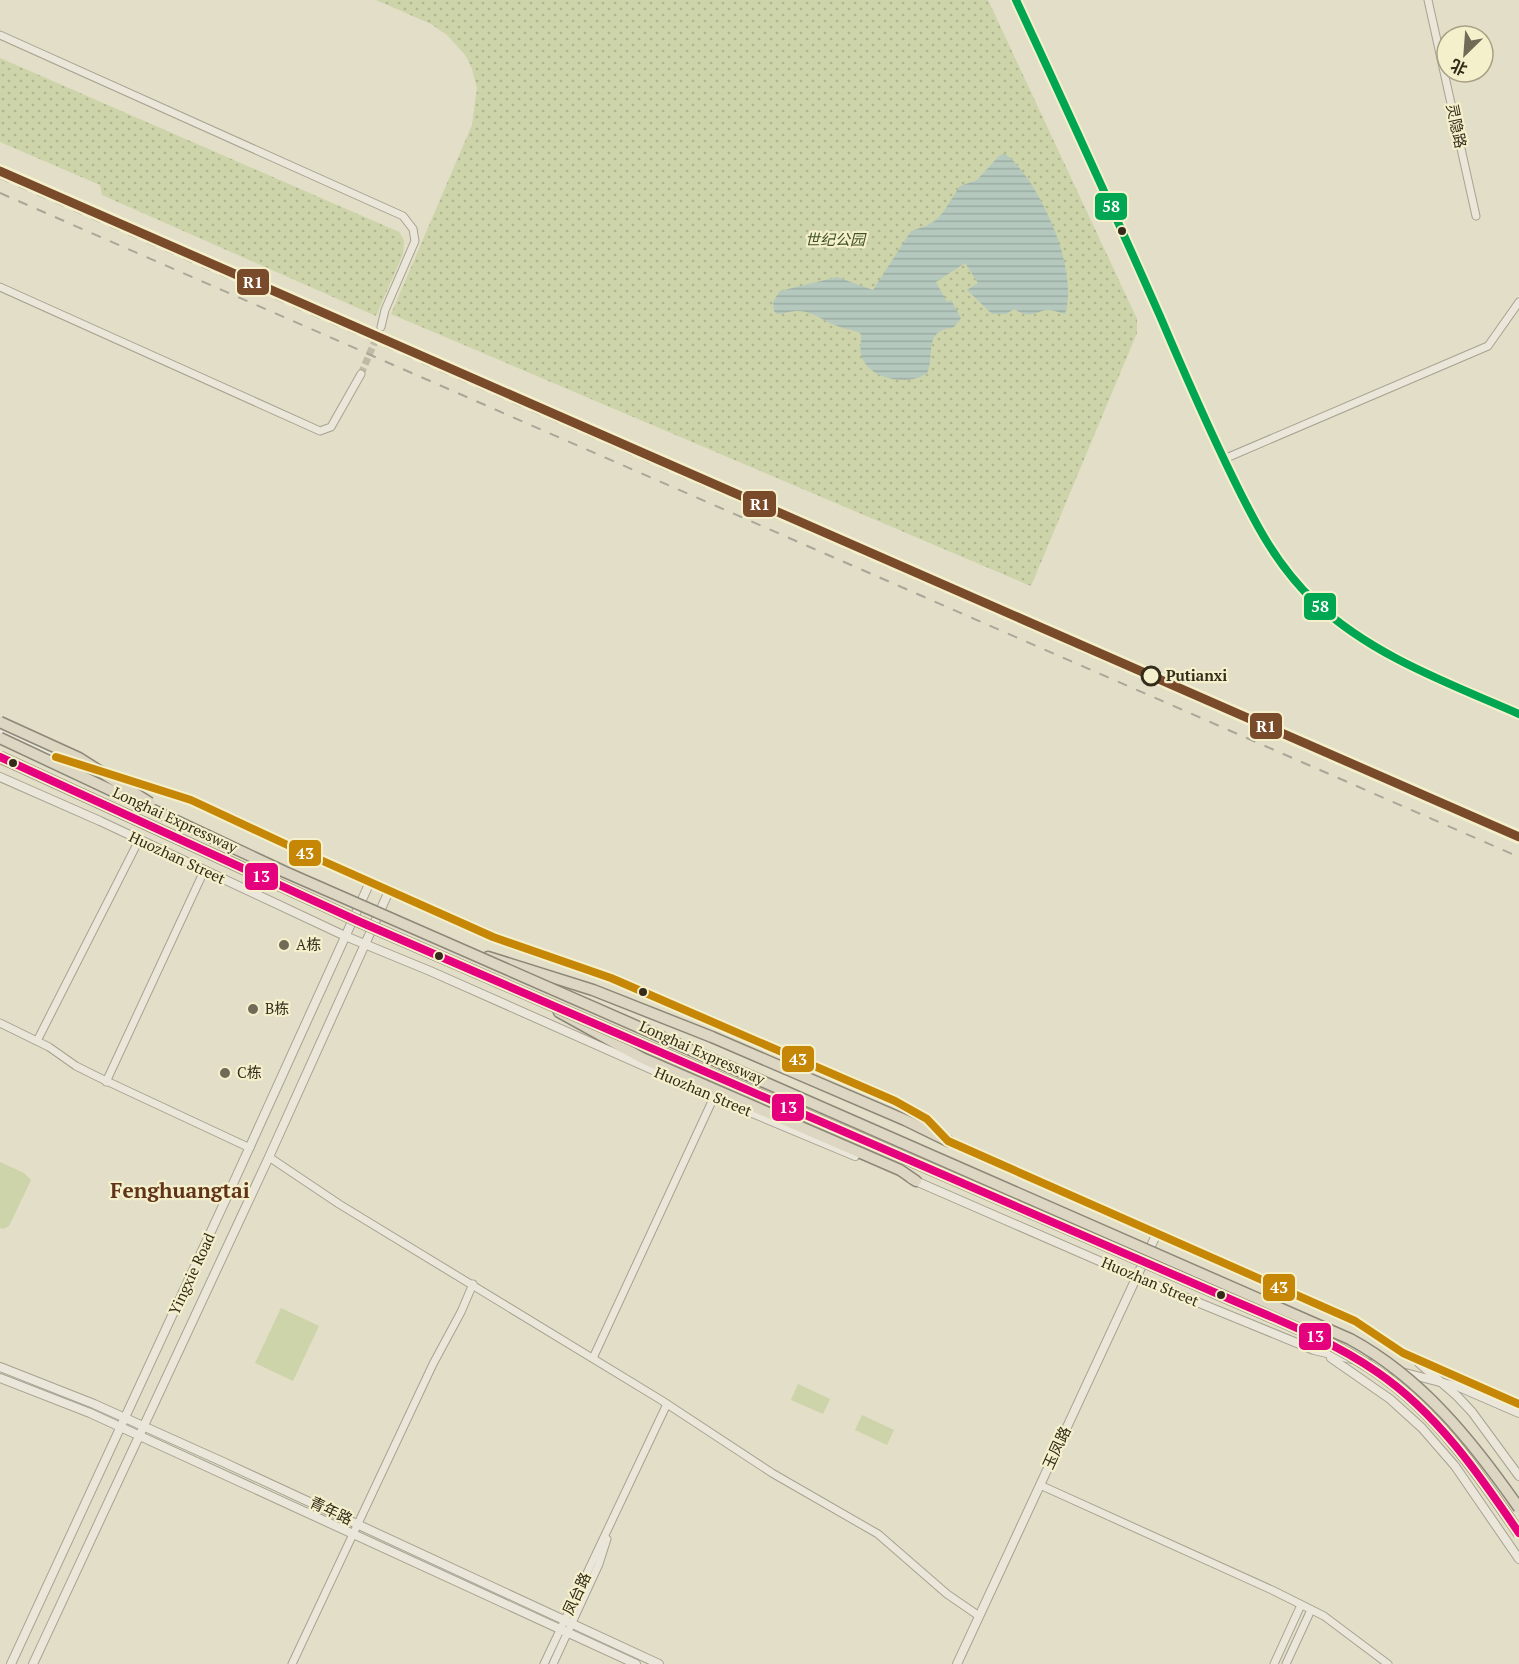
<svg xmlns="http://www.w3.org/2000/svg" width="1519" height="1664" viewBox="0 0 1519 1664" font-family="'PT Serif','Noto Sans SC',serif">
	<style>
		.park { fill: url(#park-dots) }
		.garden { fill: #cdd4a9 }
		.water { fill: url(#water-rules) }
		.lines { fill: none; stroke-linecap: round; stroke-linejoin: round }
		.minor-tunnel { stroke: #bfbaa5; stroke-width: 7; stroke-dasharray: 7 3.5; stroke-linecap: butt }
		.minor-casing { stroke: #a7a291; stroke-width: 9 }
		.tertiary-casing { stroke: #a7a291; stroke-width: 10 }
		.trunk-casing { stroke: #8c8778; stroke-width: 13 }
		.minor { stroke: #eae7da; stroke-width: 7 }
		.tertiary { stroke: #eae7da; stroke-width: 8 }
		.trunk { stroke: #dcd6c2; stroke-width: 10 }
		.rail { stroke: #a9a69a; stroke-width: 2; stroke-dasharray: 10 10; stroke-linecap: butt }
		.trunk-bridge-casing { stroke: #8c8778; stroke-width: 13; stroke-linecap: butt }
		.trunk-bridge { stroke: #dcd6c2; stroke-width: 10 }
		.bus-1-casing { stroke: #f5f0cc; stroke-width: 12 }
		.bus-2-casing { stroke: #f5f0cc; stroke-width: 12 }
		.bus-3-casing { stroke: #f5f0cc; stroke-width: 12 }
		.bus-1 { stroke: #e5007d; stroke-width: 8 }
		.bus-2 { stroke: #c68707; stroke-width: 8 }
		.bus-3 { stroke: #00a651; stroke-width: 8 }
		.rail-1-casing { stroke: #f5f0cc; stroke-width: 14 }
		.rail-1 { stroke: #7a4b2a; stroke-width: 9 }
		.bus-dot { fill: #342b1b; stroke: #f5f0cc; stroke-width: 2 }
		.stop-dot { fill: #f5f0cc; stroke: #342b1b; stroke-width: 3 }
		.poi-dot { fill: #716a57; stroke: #f5f0cc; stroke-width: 2 }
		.labels { text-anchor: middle; stroke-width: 4.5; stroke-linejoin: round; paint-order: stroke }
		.street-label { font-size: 15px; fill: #342b1b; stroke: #f5f0cc }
		.park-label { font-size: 15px; font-style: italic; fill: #3d5121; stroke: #f5f0cc }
		.stop-label { font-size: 15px; font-weight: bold; fill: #342b1b; stroke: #f5f0cc; text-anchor: start }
		.poi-label { font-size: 15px; fill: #342b1b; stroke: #f5f0cc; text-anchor: start }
		.district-label { font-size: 21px; font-weight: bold; fill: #61341a; stroke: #f5f0cc }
		.line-badge { stroke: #f5f0cc; stroke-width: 2 }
		.badge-label { font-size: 16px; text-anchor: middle; font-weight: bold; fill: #fff }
	</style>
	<defs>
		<pattern id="park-dots" width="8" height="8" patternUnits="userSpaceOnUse" patternTransform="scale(1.5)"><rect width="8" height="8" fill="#cdd4a9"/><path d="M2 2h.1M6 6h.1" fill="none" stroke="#b1b691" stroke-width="1.8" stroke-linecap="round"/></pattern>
		<pattern id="water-rules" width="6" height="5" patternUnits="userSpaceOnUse" patternTransform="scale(1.5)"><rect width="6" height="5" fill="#b4c8be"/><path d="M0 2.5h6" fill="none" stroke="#9baca3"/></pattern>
	</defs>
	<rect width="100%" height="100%" fill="#e2dec7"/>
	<g class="park">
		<polygon points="376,0 988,0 1137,319 1137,333 1031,586 391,314 472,125 477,88 472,69 466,56 447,35 431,24"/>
		<polygon points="0,58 399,232 404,240 403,254 376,316 102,195 100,185 0,142"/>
	</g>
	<g class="garden">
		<polygon points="0,1162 24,1173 31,1180 9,1226 3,1229 0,1228"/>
		<polygon points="281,1308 319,1326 293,1381 255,1363"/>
		<polygon points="798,1384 830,1399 823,1414 791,1400"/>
		<polygon points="862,1415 894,1430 887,1445 855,1430"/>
	</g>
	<path class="water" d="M1004 154C1011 157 1015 163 1021 170 1047 202 1078 273 1065 314 1060 313 1054 310 1049 310 1033 311 1032 320 1014 309L1006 314H992L967 290 978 283 965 263 936 282 947 302 951 300 961 318 954 327C951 328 948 328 945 329 924 336 935 358 927 373 910 386 873 380 863 360 858 350 862 342 861 333 853 330 845 329 837 326 823 321 812 310 796 311 790 311 784 314 777 314L774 311 773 302 780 291 837 277 873 290 911 231 926 226 936 220 944 211 960 186 977 180 999 156Z"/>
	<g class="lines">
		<polyline class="minor-tunnel" points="361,374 381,327"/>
		<defs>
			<g id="minor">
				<polyline points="1428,0 1476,216"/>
				<polyline points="0,35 403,216 413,229 415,241 385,310 381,327"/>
				<polyline points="0,287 320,431 331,427 361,374"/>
				<polyline points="1224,459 1488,346 1519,302"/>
				<polyline points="0,1023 49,1047 76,1066 98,1077 250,1148"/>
				<polyline points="37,1041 139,840"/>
				<polyline points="106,1082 204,871"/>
				<polyline points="269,1157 339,1204 661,1400 772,1473 878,1534 947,1594 979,1616"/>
				<polyline points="593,1358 714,1097"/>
				<polyline points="1040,1485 1272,1590 1324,1616 1388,1664"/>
				<polyline points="292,1664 433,1364 461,1312 473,1284"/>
				<polyline points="544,1664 667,1404"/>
				<polyline points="553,1664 599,1564 607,1539"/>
				<polyline points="1274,1664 1301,1605"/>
				<polyline points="1286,1664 1311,1610"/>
			</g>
			<g id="tertiary">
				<path d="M1016 0C1065 105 1113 210 1160 316 1183 370 1207 425 1233 478 1256 525 1277 566 1316 603 1373 656 1448 683 1519 714"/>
				<polyline points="0,730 59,758 89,768"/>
				<polyline points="107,773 191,800 296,849 493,937 611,978 895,1101 927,1119 948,1141 1355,1321 1403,1353 1519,1404"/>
				<polyline points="0,777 100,821 345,936 430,971 714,1097 855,1156"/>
				<polyline points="911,1179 1136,1277 1314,1350 1352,1359"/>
				<polyline points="1331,1358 1390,1399 1422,1428 1455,1466 1519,1559"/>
				<polyline points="1367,1363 1459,1387 1519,1413"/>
				<polyline points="1419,1363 1457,1396 1472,1412 1519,1476"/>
				<polyline points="0,1367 94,1404 223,1462 659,1664"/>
				<polyline points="0,1378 90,1413 140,1436 636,1664"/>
				<polyline points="11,1664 232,1186 370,882"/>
				<polyline points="33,1664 269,1157 389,891"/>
				<polyline points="957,1664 1157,1233"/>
			</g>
			<g id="trunk">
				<polyline points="488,957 593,990 712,1037 905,1120 948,1141"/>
				<polyline points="559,1012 642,1058 900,1170 916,1181"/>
			</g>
		</defs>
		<use href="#minor" class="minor-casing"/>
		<use href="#tertiary" class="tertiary-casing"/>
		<use href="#trunk" class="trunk-casing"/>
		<use href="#minor" class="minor"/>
		<use href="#tertiary" class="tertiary"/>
		<use href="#trunk" class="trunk"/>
		<g class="rail">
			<polyline points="0,178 1519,843"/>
			<polyline points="0,193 1519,857"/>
		</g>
		<defs>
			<g id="trunk-bridge">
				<polyline points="0,722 79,758 150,803"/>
				<path d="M0 738 285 872 1350 1339C1422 1378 1473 1442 1519 1508"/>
				<path d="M0 757 358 921 1216 1293C1270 1317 1328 1338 1377 1372 1437 1413 1479 1474 1519 1533"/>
			</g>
		</defs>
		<use href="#trunk-bridge" class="trunk-bridge-casing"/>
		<use href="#trunk-bridge" class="trunk-bridge"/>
		<defs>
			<path id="bus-1" d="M0 757 358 921 1216 1293C1270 1317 1328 1338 1377 1372 1437 1413 1479 1474 1519 1533"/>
			<polyline id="bus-2" points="56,757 191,800 296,849 493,937 611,978 895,1101 927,1119 948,1141 1355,1321 1403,1353 1519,1404"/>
			<path id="bus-3" d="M1016 0C1065 105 1113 210 1160 316 1183 370 1207 425 1233 478 1256 525 1277 566 1316 603 1373 656 1448 683 1519 714"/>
		</defs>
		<use href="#bus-1" class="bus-1-casing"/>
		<use href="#bus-2" class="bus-2-casing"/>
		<use href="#bus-3" class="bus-3-casing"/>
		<use href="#bus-1" class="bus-1"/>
		<use href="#bus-2" class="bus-2"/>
		<use href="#bus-3" class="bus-3"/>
		<defs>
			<polyline id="rail-1" points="0,171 1519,837"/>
		</defs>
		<use href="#rail-1" class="rail-1-casing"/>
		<use href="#rail-1" class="rail-1"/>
	</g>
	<g class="bus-dot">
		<circle cx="1122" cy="231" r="5"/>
		<circle cx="13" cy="763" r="5"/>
		<circle cx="439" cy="956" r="5"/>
		<circle cx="643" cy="992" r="5"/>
		<circle cx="1221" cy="1295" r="5"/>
	</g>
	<circle class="stop-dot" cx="1151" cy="676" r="9"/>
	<g class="poi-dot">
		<circle cx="284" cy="945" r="6"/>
		<circle cx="253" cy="1009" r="6"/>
		<circle cx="225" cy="1073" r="6"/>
	</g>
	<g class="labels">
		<g class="street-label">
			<text transform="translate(1456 126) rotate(78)" y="5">灵隐路</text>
			<text transform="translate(175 820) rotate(25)" y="5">Longhai Expressway</text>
			<text transform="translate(177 858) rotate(25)" y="5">Huozhan Street</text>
			<text transform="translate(702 1053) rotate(24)" y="5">Longhai Expressway</text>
			<text transform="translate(703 1092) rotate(23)" y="5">Huozhan Street</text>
			<text transform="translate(192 1274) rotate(-65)" y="5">Yingxie Road</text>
			<text transform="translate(1150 1282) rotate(23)" y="5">Huozhan Street</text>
			<text transform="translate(1057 1448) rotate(-65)" y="5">玉凤路</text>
			<text transform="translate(331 1511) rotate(25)" y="5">青年路</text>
			<text transform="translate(577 1594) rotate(-65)" y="5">凤台路</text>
		</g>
		<g class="park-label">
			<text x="835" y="245">世纪公园</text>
		</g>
		<g class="stop-label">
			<text x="1166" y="681">Putianxi</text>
		</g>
		<g class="poi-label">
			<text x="296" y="950">A栋</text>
			<text x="265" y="1014">B栋</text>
			<text x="237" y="1078">C栋</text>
		</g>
		<g class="district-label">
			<text x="180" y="1198">Fenghuangtai</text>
		</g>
	</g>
	<g class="line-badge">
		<rect x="1094" y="192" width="34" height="29" rx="6" fill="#00a651"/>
		<rect x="236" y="268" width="34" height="28" rx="6" fill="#7a4b2a"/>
		<rect x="742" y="490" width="35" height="28" rx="6" fill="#7a4b2a"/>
		<rect x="1303" y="592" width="34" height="29" rx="6" fill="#00a651"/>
		<rect x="1249" y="712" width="34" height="28" rx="6" fill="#7a4b2a"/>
		<rect x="288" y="839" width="34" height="28" rx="6" fill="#c68707"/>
		<rect x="244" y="862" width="35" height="29" rx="6" fill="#e5007d"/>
		<rect x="781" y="1045" width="34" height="28" rx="6" fill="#c68707"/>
		<rect x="771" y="1093" width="34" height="29" rx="6" fill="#e5007d"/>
		<rect x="1262" y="1273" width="34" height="29" rx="6" fill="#c68707"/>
		<rect x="1298" y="1322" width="34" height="29" rx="6" fill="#e5007d"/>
	</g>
	<g class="badge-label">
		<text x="1111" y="212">58</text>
		<text x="253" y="288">R1</text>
		<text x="760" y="510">R1</text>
		<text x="1320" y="612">58</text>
		<text x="1266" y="732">R1</text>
		<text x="305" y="859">43</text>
		<text x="261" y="882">13</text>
		<text x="798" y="1065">43</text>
		<text x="788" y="1113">13</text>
		<text x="1279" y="1293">43</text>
		<text x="1315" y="1342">13</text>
	</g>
	<g transform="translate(1465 54) rotate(205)"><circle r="28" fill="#f5f0cc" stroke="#a8a185" stroke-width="1.5"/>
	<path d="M0-4.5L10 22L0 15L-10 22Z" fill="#716a57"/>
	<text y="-9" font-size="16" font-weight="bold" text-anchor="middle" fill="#342b1b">北</text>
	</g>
</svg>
